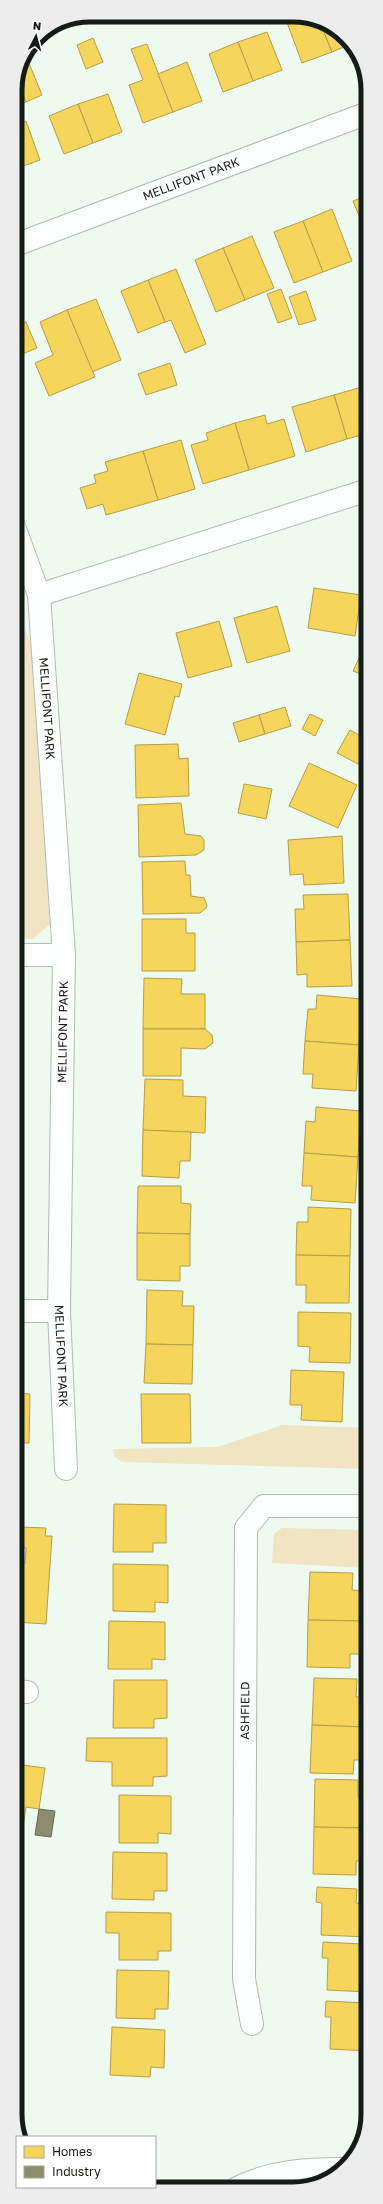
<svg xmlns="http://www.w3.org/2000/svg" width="383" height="2204" viewBox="0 0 383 2204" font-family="'Golos Text',sans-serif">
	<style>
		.green { fill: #f0e4c2 }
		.homes { fill: #f6d55c; stroke: #b29e47 }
		.industry { fill: #8c8c6e; stroke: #686b53 }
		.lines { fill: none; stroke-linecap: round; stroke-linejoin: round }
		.minor-casing { stroke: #b0bab1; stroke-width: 24 }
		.minor { stroke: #fcfefd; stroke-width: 22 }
		.labels { text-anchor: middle; stroke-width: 4; stroke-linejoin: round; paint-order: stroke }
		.street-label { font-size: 12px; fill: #141d15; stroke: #fff }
		.rim { fill: none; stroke: #141d15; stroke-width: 5 }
	</style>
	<rect width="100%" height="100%" fill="#eef9ef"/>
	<g class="green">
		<polygon points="15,604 31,645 50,924 33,939 15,938"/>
		<polygon points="282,1425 368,1428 368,1469 122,1462 114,1456 113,1449 218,1447"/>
		<polygon points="282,1528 368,1530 368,1568 272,1563 274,1534"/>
	</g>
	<g class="homes">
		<polygon points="285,17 312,17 320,22 332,52 302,63"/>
		<polygon points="320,22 350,41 351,44 332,52"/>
		<polygon points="267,32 282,70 253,81 238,42"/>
		<polygon points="93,38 103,62 86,69 77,45"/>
		<polygon points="238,42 253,81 223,92 209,54"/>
		<polygon points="147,44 173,112 143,123 129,85 143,80 131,49"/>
		<polygon points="187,62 202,101 173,112 158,74"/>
		<polygon points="29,63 42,95 26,102 17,81 24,65"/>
		<polygon points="17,81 26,102 15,106 15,85"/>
		<polygon points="108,94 122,132 93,143 78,104"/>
		<polygon points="78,104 93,143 64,154 49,116"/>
		<polygon points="26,121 40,160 15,169 15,125"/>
		<polygon points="368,195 368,238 353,201"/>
		<polygon points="332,209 352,261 323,272 303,221"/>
		<polygon points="303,221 323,272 294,283 274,232"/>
		<polygon points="252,236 274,288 245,300 223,248"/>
		<polygon points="223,248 245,300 216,312 195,260"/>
		<polygon points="176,269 206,344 185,353 171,320 165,322 148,280"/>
		<polygon points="148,280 165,322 138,333 121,291"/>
		<polygon points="281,289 292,318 278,323 267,294"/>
		<polygon points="306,291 316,320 299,325 289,297"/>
		<polygon points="96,299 121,360 92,372 67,310"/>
		<polygon points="67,310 95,377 49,396 35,363 53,355 40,322"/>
		<polygon points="26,322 37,348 15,357 15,326"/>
		<polygon points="170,363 177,385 146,395 138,374"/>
		<polygon points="368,385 368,433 347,439 334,395"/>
		<polygon points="334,395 347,439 306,452 292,407"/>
		<polygon points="265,415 267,424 284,419 295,456 249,470 235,423"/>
		<polygon points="235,423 249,470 203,484 191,445 208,440 206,433"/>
		<polygon points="181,440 195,489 158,500 143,451"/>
		<polygon points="143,451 158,500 106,515 103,504 87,509 80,488 96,483 94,475 108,471 105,462"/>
		<polygon points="314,588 361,595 355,636 308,628"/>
		<polygon points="277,606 290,651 247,663 234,618"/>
		<polygon points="219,621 232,666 188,678 176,633"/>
		<polygon points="368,639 368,677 353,671"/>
		<polygon points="139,673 182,684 179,697 175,696 165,735 125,724"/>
		<polygon points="285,707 291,726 265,734 259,715"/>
		<polygon points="310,714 323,720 315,736 302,729"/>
		<polygon points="259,715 265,734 239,742 233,723"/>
		<polygon points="350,730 368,740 368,745 358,764 337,753"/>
		<polygon points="178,744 179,759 188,758 189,796 136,798 135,745"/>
		<polygon points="309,763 357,785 338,828 289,806"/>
		<polygon points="244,784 272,789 266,819 238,813"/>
		<polygon points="181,803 185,834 201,836 204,840 204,850 196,855 139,857 138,805"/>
		<polygon points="342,836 344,883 304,885 303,874 290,875 288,840"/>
		<polygon points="185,861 186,875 190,875 191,896 204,898 207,905 206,908 200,913 143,914 142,862"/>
		<polygon points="348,894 350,940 296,942 295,909 304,909 303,895"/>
		<polygon points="142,919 186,919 186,933 195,933 195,971 142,971"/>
		<polygon points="350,940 352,986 307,987 307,974 297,975 296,942"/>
		<polygon points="144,978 182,979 181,994 205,994 205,1029 143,1029"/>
		<polygon points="317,995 362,999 359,1045 305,1041 308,1009 316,1009"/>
		<polygon points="143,1029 205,1029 212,1035 213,1043 205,1049 181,1048 181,1076 143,1076"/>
		<polygon points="305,1041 359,1045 356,1091 312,1088 313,1074 303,1074"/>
		<polygon points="145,1079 183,1080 183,1096 206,1097 205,1133 143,1130"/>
		<polygon points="316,1107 361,1111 358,1157 304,1153 306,1121 315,1122"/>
		<polygon points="143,1130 191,1132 190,1161 180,1161 179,1178 142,1176"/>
		<polygon points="304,1153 358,1157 355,1203 311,1200 312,1186 302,1186"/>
		<polygon points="138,1186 181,1186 181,1203 191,1204 190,1234 137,1233"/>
		<polygon points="308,1207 351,1209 350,1256 296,1255 297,1222 308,1222"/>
		<polygon points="137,1233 190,1234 190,1266 180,1266 180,1281 137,1280"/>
		<polygon points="296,1255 350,1256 349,1303 306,1303 306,1285 296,1285"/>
		<polygon points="147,1290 183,1291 182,1306 194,1306 193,1345 146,1344"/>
		<polygon points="298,1312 351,1313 350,1363 309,1362 310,1347 298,1346"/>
		<polygon points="146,1344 193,1345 192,1384 144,1383"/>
		<polygon points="291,1370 344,1372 342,1422 301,1420 302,1405 290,1405"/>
		<polygon points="15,1393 30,1394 29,1443 15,1443"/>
		<polygon points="141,1394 190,1394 191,1443 142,1443"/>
		<polygon points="114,1504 166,1505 166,1543 153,1543 153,1552 113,1552"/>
		<polygon points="20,1527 46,1528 45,1536 52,1536 46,1624 15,1622 15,1562 25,1563 26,1548 19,1547"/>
		<polygon points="113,1564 168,1565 168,1603 155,1602 155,1612 113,1611"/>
		<polygon points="310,1572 353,1573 352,1590 363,1591 361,1621 308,1620"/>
		<polygon points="308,1620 361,1621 361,1654 350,1654 350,1668 307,1667"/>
		<polygon points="109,1621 165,1622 165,1660 152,1659 152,1669 108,1669"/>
		<polygon points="314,1678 357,1679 356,1697 366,1697 365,1727 312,1725"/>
		<polygon points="114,1680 167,1680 167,1718 154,1719 154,1728 113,1728"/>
		<polygon points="312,1725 365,1727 364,1760 354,1760 353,1774 310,1773"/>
		<polygon points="87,1738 167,1738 167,1776 153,1777 153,1786 112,1786 112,1762 86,1761"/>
		<polygon points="15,1764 45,1768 39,1809 26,1807 23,1828 15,1827"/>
		<polygon points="315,1779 358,1780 358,1797 368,1797 367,1828 314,1827"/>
		<polygon points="119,1795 171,1796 171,1834 158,1833 158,1843 119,1843"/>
		<polygon points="314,1827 367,1828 367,1861 356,1861 356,1875 313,1874"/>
		<polygon points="113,1852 167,1853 167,1891 154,1891 154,1900 112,1899"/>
		<polygon points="317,1887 357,1889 356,1903 368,1904 368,1937 321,1935 322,1903 316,1902"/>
		<polygon points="106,1912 171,1913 171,1951 158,1951 158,1960 119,1960 119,1933 106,1933"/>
		<polygon points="323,1942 363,1944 362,1959 368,1959 368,1992 327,1990 328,1958 322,1958"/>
		<polygon points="117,1970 169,1971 168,2009 155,2009 155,2019 116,2018"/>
		<polygon points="326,2001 366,2003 368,2051 330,2049 331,2017 325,2017"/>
		<polygon points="112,2027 165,2030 164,2068 151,2067 150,2077 110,2075"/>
	</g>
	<polygon class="industry" points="39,1809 55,1811 51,1837 35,1835"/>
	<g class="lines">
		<defs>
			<g id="minor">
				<path id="s1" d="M15 245 368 113"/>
				<path id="s2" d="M15 529 39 595 64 955 59 1311 66 1469"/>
				<polyline points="39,595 368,490"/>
				<polyline points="15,955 64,955"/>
				<polyline points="15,1311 59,1311"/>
				<polyline points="15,1691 27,1692"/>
				<path id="s3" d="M252 2024 244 1979 246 1528 264 1506H368"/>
				<path d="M237 2188C271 2171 306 2169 343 2169"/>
			</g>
		</defs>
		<use href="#minor" class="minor-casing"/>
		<use href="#minor" class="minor"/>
	</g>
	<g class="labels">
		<g class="street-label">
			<text dy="4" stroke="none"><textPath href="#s1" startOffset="188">MELLIFONT PARK</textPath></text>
			<text dy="4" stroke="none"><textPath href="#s2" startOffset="184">MELLIFONT PARK</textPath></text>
			<text transform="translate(63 1032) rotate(-89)" y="4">MELLIFONT PARK</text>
			<text dy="4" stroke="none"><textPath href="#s2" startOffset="832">MELLIFONT PARK</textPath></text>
			<text dy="4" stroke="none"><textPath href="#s3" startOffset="314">ASHFIELD</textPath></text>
		</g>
	</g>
	<path d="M0 0H383V2204H0ZM90 22H293A68 68 0 0 1 361 90V2114A68 68 0 0 1 293 2182H90A68 68 0 0 1 22 2114V90A68 68 0 0 1 90 22Z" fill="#ecedec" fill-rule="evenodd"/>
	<path class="rim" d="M90 22H293A68 68 0 0 1 361 90V2114A68 68 0 0 1 293 2182H90A68 68 0 0 1 22 2114V90A68 68 0 0 1 90 22Z"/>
	<rect x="16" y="2136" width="140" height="52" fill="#ffffff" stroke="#a1a5a1"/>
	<rect x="24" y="2146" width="20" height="12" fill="#f6d55c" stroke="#a1a5a1"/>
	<text x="52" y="2156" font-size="12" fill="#141d15">Homes</text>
	<rect x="24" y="2166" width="20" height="12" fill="#8c8c6e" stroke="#a1a5a1"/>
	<text x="52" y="2176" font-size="12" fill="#141d15">Industry</text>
	<g transform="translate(36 36) rotate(6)" stroke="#ffffff" stroke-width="3" paint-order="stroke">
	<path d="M0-3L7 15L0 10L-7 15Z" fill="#141d15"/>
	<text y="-6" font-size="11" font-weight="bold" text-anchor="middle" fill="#141d15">N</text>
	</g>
</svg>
